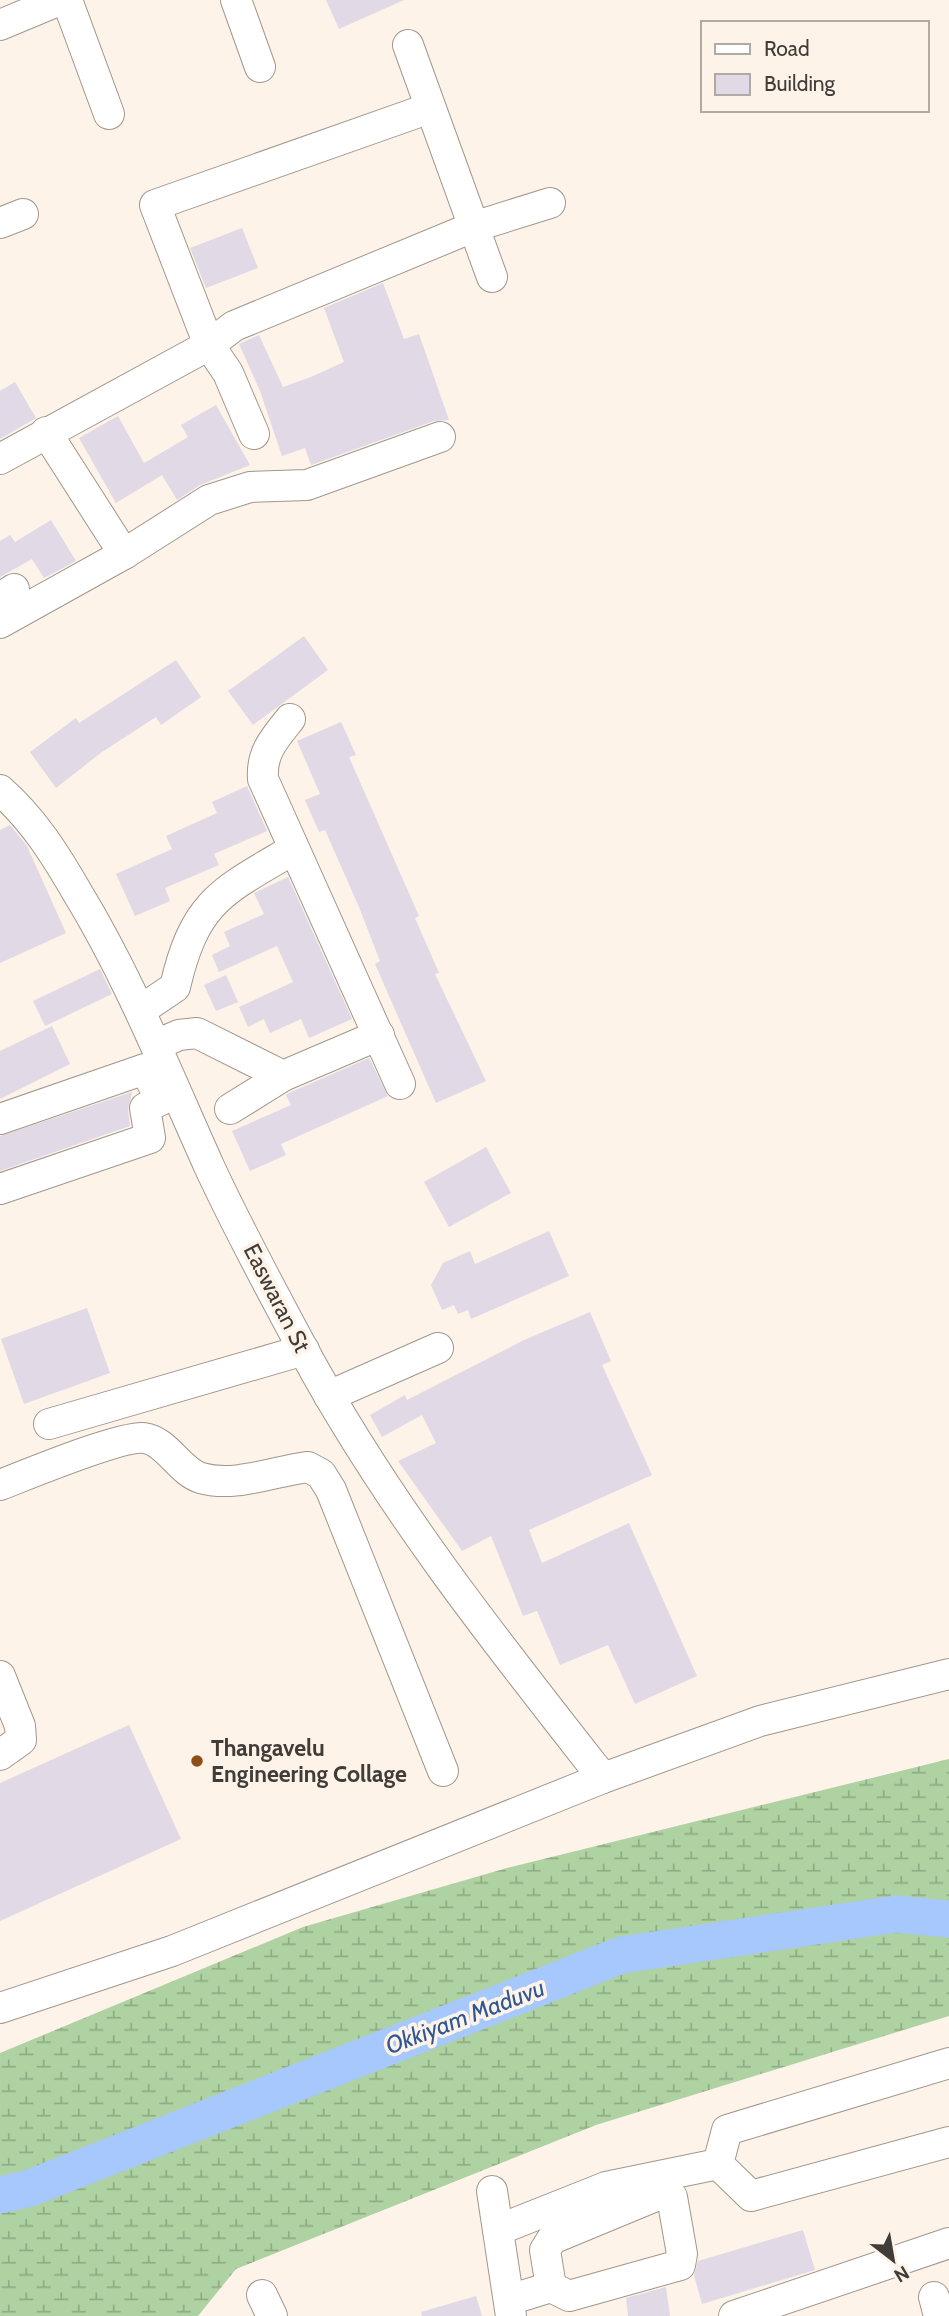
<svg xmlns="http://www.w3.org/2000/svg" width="949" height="2316" viewBox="0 0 949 2316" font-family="Cabin,sans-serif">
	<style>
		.wetland { fill: url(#wetland-marsh) }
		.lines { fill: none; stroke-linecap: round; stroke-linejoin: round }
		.river { stroke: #a6c8fc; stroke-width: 37 }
		.building { fill: #e1d9e5 }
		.minor-casing { stroke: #a0978d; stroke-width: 32 }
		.minor { stroke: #fff; stroke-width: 30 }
		.poi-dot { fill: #8e4e15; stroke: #fdf3e8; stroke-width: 2.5 }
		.labels { text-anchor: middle; stroke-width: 7; stroke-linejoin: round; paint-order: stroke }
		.street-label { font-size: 23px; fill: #403c38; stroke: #fdf3e8 }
		.poi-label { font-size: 23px; font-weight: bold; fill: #403c38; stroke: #fdf3e8; text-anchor: start }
		.water-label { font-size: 24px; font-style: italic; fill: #2f5795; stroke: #fdf3e8 }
	</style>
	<defs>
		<pattern id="wetland-marsh" width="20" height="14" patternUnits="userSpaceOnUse" patternTransform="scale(1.75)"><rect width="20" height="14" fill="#afd2a2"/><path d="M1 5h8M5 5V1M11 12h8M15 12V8" fill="none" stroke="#90ac85"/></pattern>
	</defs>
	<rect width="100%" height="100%" fill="#fdf3e8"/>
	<polygon class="wetland" points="949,1759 949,2016 596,2125 236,2269 198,2316 0,2316 0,2053 303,1927 507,1868"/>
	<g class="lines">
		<polyline class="river" points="0,2195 30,2188 621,1955 896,1914 949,1919"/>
	</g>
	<g class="building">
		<polygon points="326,0 404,0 339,29"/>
		<polygon points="242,228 258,268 206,288 190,248"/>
		<polygon points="383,283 404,339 419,334 449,420 434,421 311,465 305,448 282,456 260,391 239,344 259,335 283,387 311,377 344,362 324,308"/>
		<polygon points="15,382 36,418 0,439 0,391"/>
		<polygon points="216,405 250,465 200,485 177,500 162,475 116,503 79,438 118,416 144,463 188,437 181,425"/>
		<polygon points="51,520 76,561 44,578 32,559 0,577 0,541 10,535 15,542"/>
		<polygon points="304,636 328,670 253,725 228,691"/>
		<polygon points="176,660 201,697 161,725 156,717 102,752 56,788 30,752 76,718 79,723"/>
		<polygon points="341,722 356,755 349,757 419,916 415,918 439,973 435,974 486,1081 436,1103 375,964 380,961 359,907 325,830 319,832 305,800 320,794 297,741"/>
		<polygon points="247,786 267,831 214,854 219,865 165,888 170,901 135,916 116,874 172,849 166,836 217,813 212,802"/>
		<polygon points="10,825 27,846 66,933 0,963 0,830"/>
		<polygon points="288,877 352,1019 309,1038 301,1019 270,1033 264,1019 248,1027 239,1007 293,982 277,946 219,972 212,955 230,946 224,932 264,914 254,893"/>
		<polygon points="100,969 112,994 45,1026 33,1001"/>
		<polygon points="226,975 238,1002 216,1011 204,985"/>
		<polygon points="52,1026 70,1064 0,1099 0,1051"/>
		<polygon points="369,1058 388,1096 281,1144 286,1155 250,1171 232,1131 291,1105 286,1095 291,1092"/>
		<polygon points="132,1092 128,1110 130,1126 0,1171 0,1136"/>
		<polygon points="486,1147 511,1193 449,1227 424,1182"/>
		<polygon points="549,1231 569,1276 471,1319 468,1310 458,1314 454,1305 442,1310 431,1285 443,1263 470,1251 475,1264"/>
		<polygon points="87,1308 110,1373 24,1404 1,1339"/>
		<polygon points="590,1312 611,1361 602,1365 652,1475 529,1530 542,1563 629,1523 697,1676 635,1704 608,1645 560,1665 537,1611 523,1616 491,1536 462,1551 398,1461 436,1443 422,1415 382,1437 370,1415 405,1395 407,1400 524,1340"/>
		<polygon points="129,1725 181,1839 0,1921 0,1783"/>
		<polygon points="803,2230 815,2270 702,2304 694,2275 698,2261"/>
		<polygon points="666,2287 670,2316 628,2316 626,2298"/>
		<polygon points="476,2296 482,2316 422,2316 421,2312"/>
	</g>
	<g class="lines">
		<defs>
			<g id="minor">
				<polyline points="67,0 109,114"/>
				<polyline points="236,0 260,67"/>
				<polyline points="0,25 60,0"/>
				<polyline points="408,45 492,277"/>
				<polyline points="0,223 23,214"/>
				<polyline points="46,432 124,554"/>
				<polyline points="254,434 228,373 209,345 155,205 430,108"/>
				<polyline points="0,459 209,345 234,326 473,227 550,203"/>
				<polyline points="0,598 14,589"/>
				<polyline points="0,623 124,554 209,500 250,487 307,485 440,437"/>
				<path d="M290 719C274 739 261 753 263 779L400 1084"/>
				<path d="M0 790C33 819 55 854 77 892 130 979 167 1073 209 1166 238 1229 272 1291 305 1353 388 1506 496 1642 603 1778"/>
				<path d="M141 1010 175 987C195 900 223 891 294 849"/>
				<polyline points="156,1045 179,1035 197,1033 283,1076 379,1035"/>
				<polyline points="230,1109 283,1076"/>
				<polyline points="0,1119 145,1069 161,1100 145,1108 150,1138 0,1189"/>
				<polyline points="329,1396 438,1348"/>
				<polyline points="49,1424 304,1350"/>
				<path d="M0 1485C26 1475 122 1435 144 1438 167 1441 180 1472 201 1478 234 1488 275 1471 308 1467L321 1474 331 1490 443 1771"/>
				<polyline points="0,1676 20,1726 21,1740 0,1755"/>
				<polyline points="0,2008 172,1951 603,1778 760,1721 949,1674"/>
				<polyline points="949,2063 727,2130 718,2164 751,2196 949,2142"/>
				<polyline points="492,2191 511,2316"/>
				<polyline points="498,2230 606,2187 718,2164"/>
				<polyline points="262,2295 272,2316"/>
				<polyline points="934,2297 939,2316"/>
				<polyline points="509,2300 551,2287 569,2296 680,2265 682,2254 672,2197 663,2193 552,2239 545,2250 551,2287"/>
				<polyline points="734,2316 949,2243"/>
			</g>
		</defs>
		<use href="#minor" class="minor-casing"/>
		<use href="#minor" class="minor"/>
	</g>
	<circle class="poi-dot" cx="197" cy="1761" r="7"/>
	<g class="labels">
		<g class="street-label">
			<text transform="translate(277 1298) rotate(63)" y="8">Easwaran St</text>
		</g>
		<g class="poi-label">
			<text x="211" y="1756">Thangavelu<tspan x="211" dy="26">Engineering Collage</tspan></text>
		</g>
		<g class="water-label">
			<text transform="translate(465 2017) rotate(-21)" y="8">Okkiyam Maduvu</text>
		</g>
	</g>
	<rect x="701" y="21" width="228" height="91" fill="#fdf3e8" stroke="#b1aaa2" stroke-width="2"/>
	<rect x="715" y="44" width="35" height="10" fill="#ffffff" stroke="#b1aaa2" stroke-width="2"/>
	<text x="764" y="56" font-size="21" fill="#403c38">Road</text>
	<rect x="715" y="74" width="35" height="21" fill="#e1d9e5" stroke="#b1aaa2" stroke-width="2"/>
	<text x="764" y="91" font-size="21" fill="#403c38">Building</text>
	<g transform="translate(893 2260) rotate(149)" stroke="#fdf3e8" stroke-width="5" paint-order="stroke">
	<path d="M0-5L12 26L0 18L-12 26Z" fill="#403c38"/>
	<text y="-10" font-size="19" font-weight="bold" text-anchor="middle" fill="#403c38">N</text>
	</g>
</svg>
